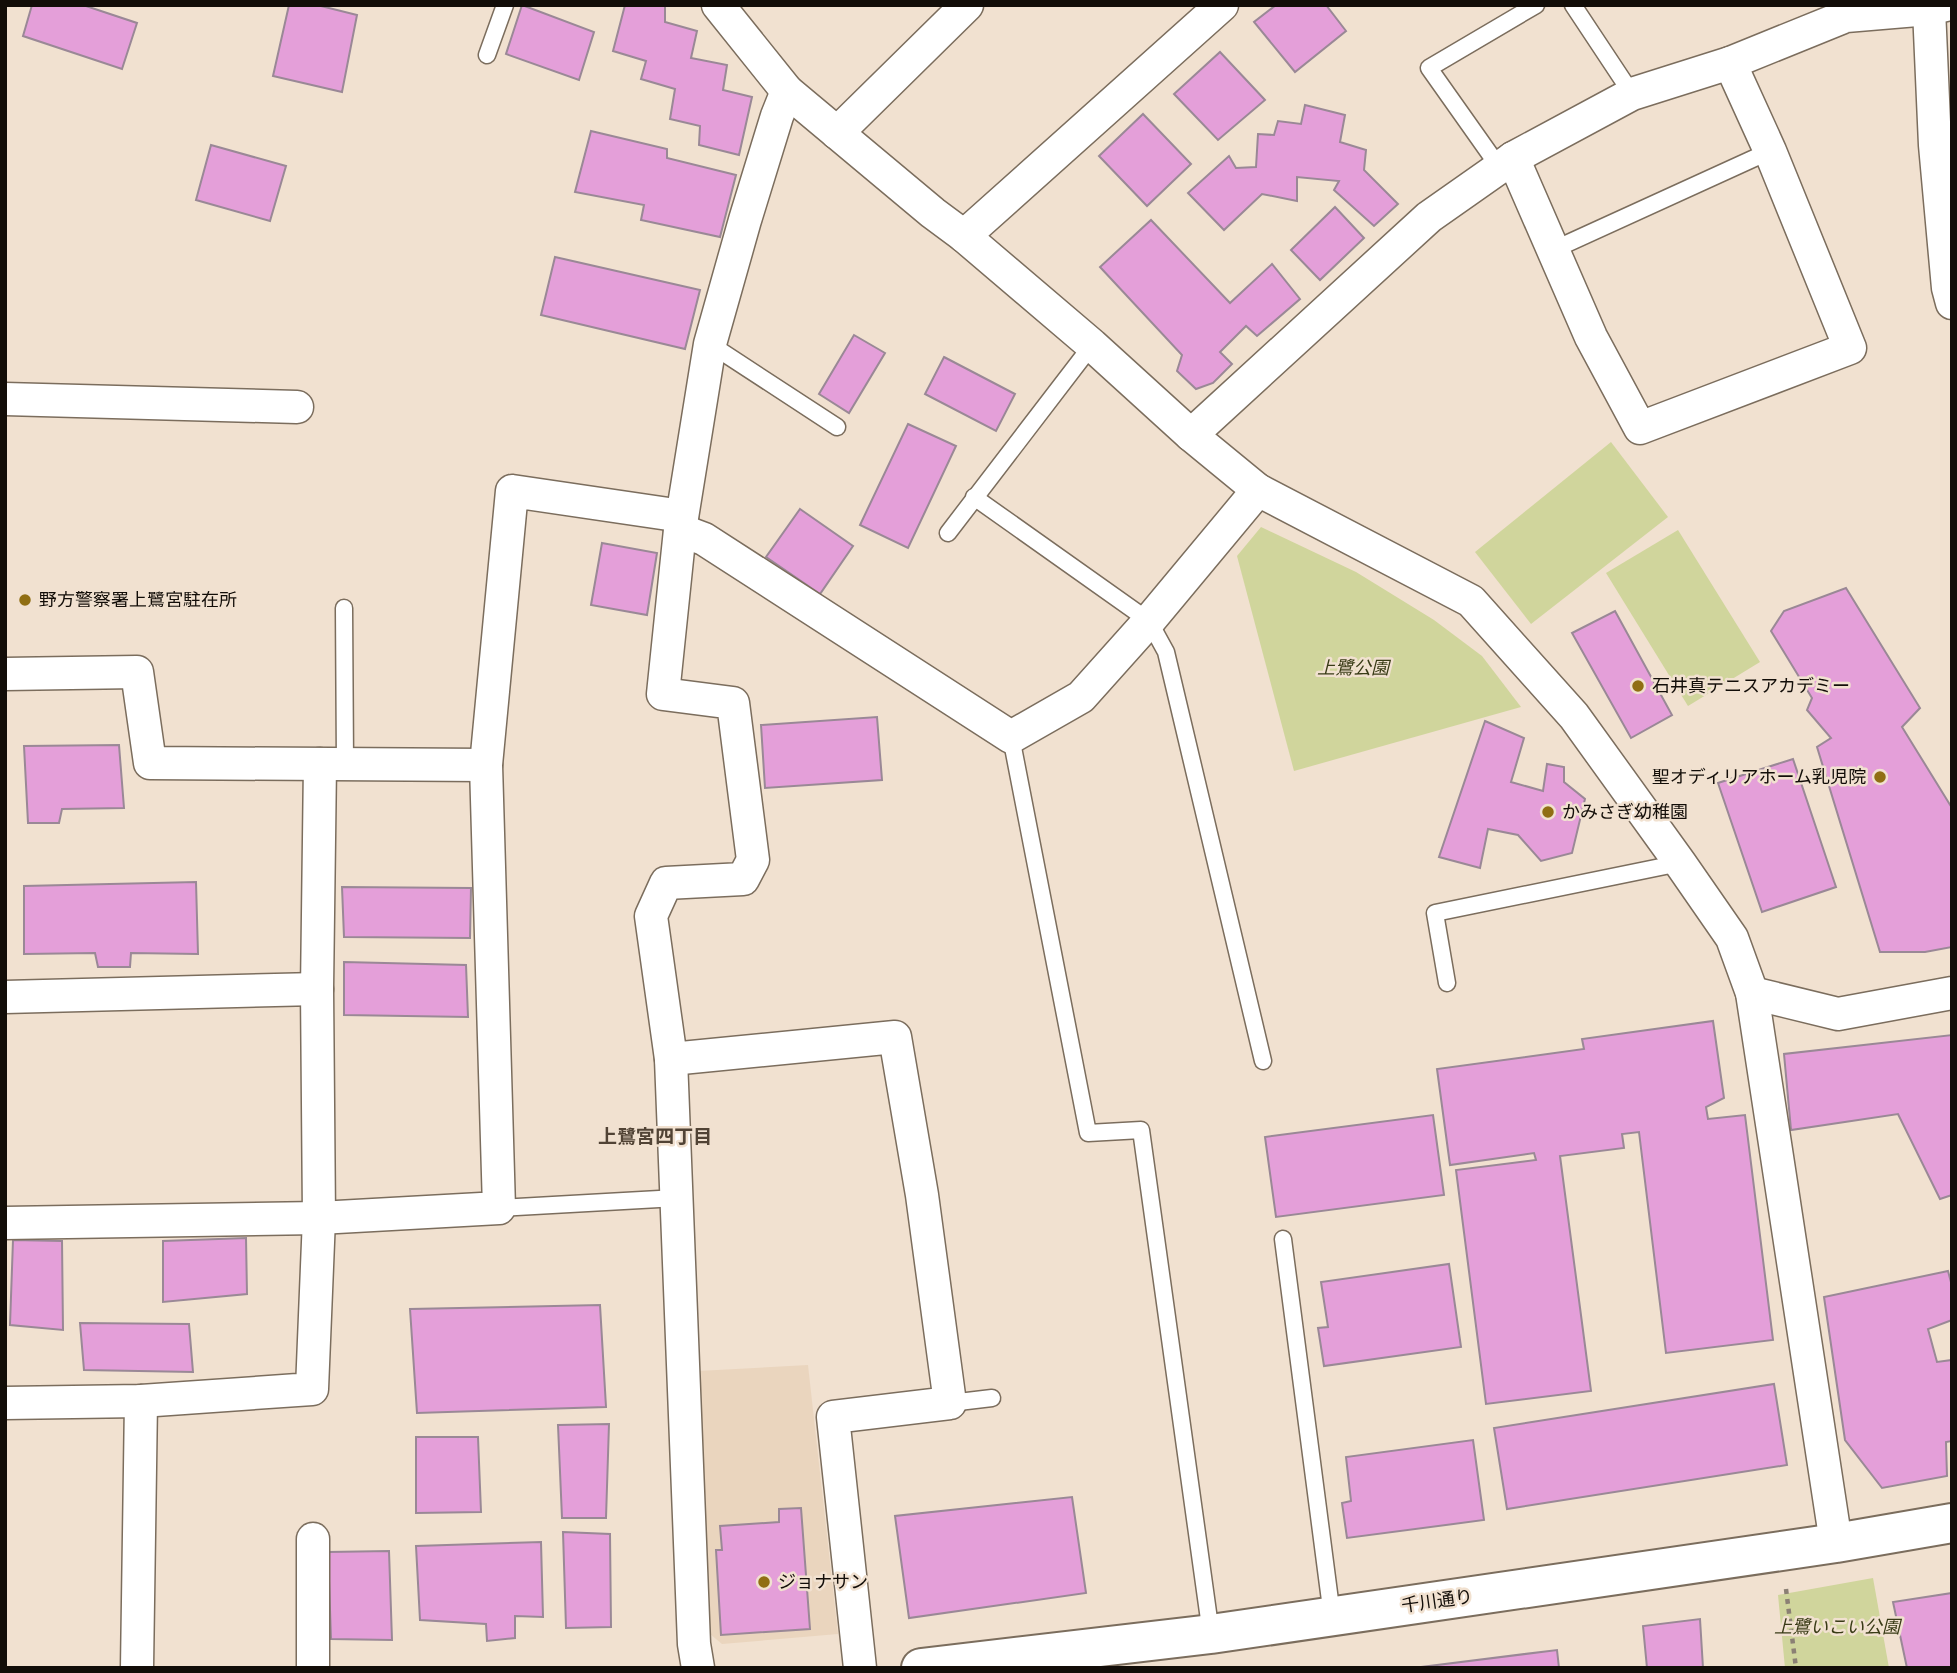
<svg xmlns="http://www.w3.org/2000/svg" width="1957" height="1673" viewBox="0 0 1957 1673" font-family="Lora,'Noto Sans JP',serif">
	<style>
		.built { fill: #ead5be }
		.green { fill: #d0d59c }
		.building { fill: #e49fd9; stroke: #9a8896; stroke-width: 2 }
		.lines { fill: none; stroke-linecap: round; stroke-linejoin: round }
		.lane-casing { stroke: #7b6d5d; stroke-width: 19 }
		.street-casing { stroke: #7b6d5d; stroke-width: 35 }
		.secondary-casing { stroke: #7b6d5d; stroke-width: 42 }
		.path { stroke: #8b8074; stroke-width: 4.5; stroke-dasharray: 5 5; stroke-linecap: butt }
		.lane { stroke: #fff; stroke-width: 16 }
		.street { stroke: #fff; stroke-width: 32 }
		.secondary { stroke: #fff; stroke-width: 38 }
		.poi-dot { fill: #906e13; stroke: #f1e1d0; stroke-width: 2.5 }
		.labels { text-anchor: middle; stroke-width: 5; stroke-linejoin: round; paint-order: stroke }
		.poi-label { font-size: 18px; fill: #120d08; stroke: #f1e1d0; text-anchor: start }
		.park-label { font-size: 18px; font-style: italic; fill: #393b16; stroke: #f1e1d0 }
		.street-label { font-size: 18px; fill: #120d08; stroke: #f1e1d0 }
		.neighbourhood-label { font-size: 19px; font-weight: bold; fill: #514335; stroke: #f1e1d0 }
	</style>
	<rect width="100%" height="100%" fill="#f1e1d0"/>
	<polygon class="built" points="808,1365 838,1634 722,1644 710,1634 698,1371"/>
	<g class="green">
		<polygon points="1611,442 1668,517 1531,624 1475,552"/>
		<polygon points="1261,527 1356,572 1434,620 1482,656 1521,707 1294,771 1237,556"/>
		<polygon points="1678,530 1760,662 1688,706 1606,573"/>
		<polygon points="1873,1578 1889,1668 1785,1668 1778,1595"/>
	</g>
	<g class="building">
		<polygon points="32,5 83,5 137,23 122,69 23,36"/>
		<polygon points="289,5 317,5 357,15 342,92 273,76"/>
		<polygon points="522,5 594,32 579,80 506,54"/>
		<polygon points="625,5 665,5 665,22 697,31 691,58 727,65 723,90 752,97 739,155 699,145 700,126 670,119 675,89 641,79 646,61 613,51"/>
		<polygon points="1276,5 1326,5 1346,31 1295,72 1254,22"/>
		<polygon points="1220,52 1265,100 1218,140 1174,94"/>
		<polygon points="1305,105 1345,115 1340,142 1366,150 1364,170 1398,204 1374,226 1334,190 1339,181 1297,177 1297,201 1262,194 1224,230 1188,193 1229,156 1236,168 1256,167 1258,134 1274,135 1278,121 1301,124"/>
		<polygon points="1143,114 1191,164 1147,206 1099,156"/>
		<polygon points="591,131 667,149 667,158 736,175 720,237 641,220 644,205 575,192"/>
		<polygon points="211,145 286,166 270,221 196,200"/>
		<polygon points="1335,207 1364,238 1320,280 1291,250"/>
		<polygon points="1151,220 1230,303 1272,264 1300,299 1257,336 1246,326 1220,352 1232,364 1213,383 1196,389 1177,371 1182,355 1100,267"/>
		<polygon points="555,257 700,290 685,349 541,315"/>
		<polygon points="854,335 885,353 849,413 819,394"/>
		<polygon points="944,357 1015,394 996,431 925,394"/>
		<polygon points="908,424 956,446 908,548 860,525"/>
		<polygon points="800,509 853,546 820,594 766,557"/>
		<polygon points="602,543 657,553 647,615 591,605"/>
		<polygon points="1846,588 1920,708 1902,727 1952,808 1952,947 1925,952 1880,952 1817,747 1831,738 1807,710 1812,698 1771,631 1784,611"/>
		<polygon points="1615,611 1672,715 1631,738 1572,633"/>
		<polygon points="877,717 882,780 765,788 761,725"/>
		<polygon points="1485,721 1524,738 1511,782 1543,791 1547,764 1564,767 1564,782 1585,799 1572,853 1541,861 1518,835 1488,829 1480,868 1439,857"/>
		<polygon points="119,745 124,808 62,809 59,823 28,823 24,746"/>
		<polygon points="1793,759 1836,887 1762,912 1718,783"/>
		<polygon points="196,882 198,954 131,953 130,967 98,967 95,953 24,954 24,886"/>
		<polygon points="342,887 471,888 470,938 344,937"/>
		<polygon points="344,962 466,965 468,1017 344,1015"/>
		<polygon points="1713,1021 1724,1098 1706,1107 1708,1119 1745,1115 1773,1340 1666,1353 1639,1132 1622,1134 1624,1148 1560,1156 1591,1391 1486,1404 1456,1170 1536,1160 1534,1153 1450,1165 1437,1069 1584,1049 1582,1039"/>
		<polygon points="1952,1035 1952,1195 1940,1199 1898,1114 1791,1130 1784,1054"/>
		<polygon points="1433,1115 1444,1195 1276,1217 1265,1137"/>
		<polygon points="246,1238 247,1294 163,1302 163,1241"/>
		<polygon points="13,1240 62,1241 63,1330 10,1325"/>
		<polygon points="1449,1264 1461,1347 1324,1366 1318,1328 1328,1327 1321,1282"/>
		<polygon points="1948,1271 1952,1286 1952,1320 1928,1329 1937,1362 1952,1360 1952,1441 1946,1442 1947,1476 1882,1488 1845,1440 1824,1297"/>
		<polygon points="600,1305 606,1407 417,1413 410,1309"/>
		<polygon points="80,1323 189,1324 193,1372 84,1370"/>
		<polygon points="1774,1384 1787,1465 1507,1509 1494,1428"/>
		<polygon points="609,1424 606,1518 562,1518 558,1425"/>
		<polygon points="416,1437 478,1437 481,1512 416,1513"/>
		<polygon points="1473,1440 1484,1520 1347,1538 1342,1503 1351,1501 1346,1457"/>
		<polygon points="1072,1497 1086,1593 909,1618 895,1516"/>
		<polygon points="801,1508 810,1629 721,1635 716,1550 722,1550 720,1526 779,1522 779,1509"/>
		<polygon points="563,1532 610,1534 611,1627 566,1628"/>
		<polygon points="541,1542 543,1617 515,1616 515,1638 487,1641 486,1624 420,1620 416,1546"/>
		<polygon points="389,1551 392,1640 331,1639 328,1552"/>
		<polygon points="1952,1593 1952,1668 1907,1668 1893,1602"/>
		<polygon points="1700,1619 1703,1668 1647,1668 1643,1626"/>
		<polygon points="1557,1650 1559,1668 1413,1668"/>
	</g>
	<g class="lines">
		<defs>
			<g id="lane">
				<polyline points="1573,5 1632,94"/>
				<polyline points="487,55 505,5"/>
				<polyline points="1499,167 1429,68 1536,5"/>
				<polyline points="1553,250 1770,151"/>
				<polyline points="710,344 837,427"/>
				<polyline points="974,497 1149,621 1166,652 1263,1061"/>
				<polyline points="948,533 1092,345"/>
				<polyline points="344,608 345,764"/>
				<polyline points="1011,737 1088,1133 1141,1130 1211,1634"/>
				<polyline points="1447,983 1435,913 1680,863"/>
				<polyline points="499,1208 677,1198"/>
				<polyline points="1283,1239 1332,1616"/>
				<polyline points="950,1403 992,1398"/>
			</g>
			<g id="street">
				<polyline points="718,5 787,91 933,213 964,236 1092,345 1191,435 1258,490 1471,601 1574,716 1680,863 1732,938 1752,993 1836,1543"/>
				<polyline points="1929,9 1935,145 1948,288 1952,303"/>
				<polyline points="837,133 967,5"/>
				<polyline points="1513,158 1591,337 1640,428 1850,348 1770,151 1730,63"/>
				<polyline points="964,236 1222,5"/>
				<polyline points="5,399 297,407"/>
				<polyline points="1191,435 1429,217 1513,158 1632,94 1730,63 1846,16 1929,9 1946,5"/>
				<polyline points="680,530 704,539 1011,737 1081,697 1149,621 1258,490"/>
				<polyline points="5,674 137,672 150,763 486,765"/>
				<polyline points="1752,993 1838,1014 1952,993"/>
				<polyline points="5,997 317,989"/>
				<polyline points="671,1059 895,1037 922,1195 950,1403 833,1417 860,1668"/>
				<polyline points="5,1223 319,1218 499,1208 486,765 512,491 682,516"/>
				<polyline points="5,1403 141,1401 312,1389 319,1218 317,989 320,764"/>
				<polyline points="137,1668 141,1401"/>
				<polyline points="313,1668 313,1539"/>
				<polyline points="698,1668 694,1644 671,1059 651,916 666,883 743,879 753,860 733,703 663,694 680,530 710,344 745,220 777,116 787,91"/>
			</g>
			<polyline id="secondary" points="921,1668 1211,1634 1836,1543 1952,1523"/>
		</defs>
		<use href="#lane" class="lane-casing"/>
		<use href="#street" class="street-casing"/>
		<use href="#secondary" class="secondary-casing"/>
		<polyline class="path" points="1786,1589 1796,1668"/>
		<use href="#lane" class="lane"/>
		<use href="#street" class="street"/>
		<use href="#secondary" class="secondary"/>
	</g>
	<g class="poi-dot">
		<circle cx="25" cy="600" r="7"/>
		<circle cx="1638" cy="686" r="7"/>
		<circle cx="1880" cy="777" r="7"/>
		<circle cx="1548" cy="812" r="7"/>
		<circle cx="764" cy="1582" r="7"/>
	</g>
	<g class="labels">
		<g class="poi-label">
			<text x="39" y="606">野方警察署上鷺宮駐在所</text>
			<text x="1652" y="692">石井真テニスアカデミー</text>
			<text x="1866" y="783" text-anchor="end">聖オディリアホーム乳児院</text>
			<text x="1562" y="818">かみさぎ幼稚園</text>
			<text x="778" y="1588">ジョナサン</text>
		</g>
		<g class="park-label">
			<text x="1353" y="674">上鷺公園</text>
			<text x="1837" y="1633">上鷺いこい公園</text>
		</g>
		<g class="street-label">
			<text transform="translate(1437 1601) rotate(-8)" y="6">千川通り</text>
		</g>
		<g class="neighbourhood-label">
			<text x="655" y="1143">上鷺宮四丁目</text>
		</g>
	</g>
	<rect width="1957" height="1673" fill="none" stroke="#120d08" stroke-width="14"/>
</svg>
